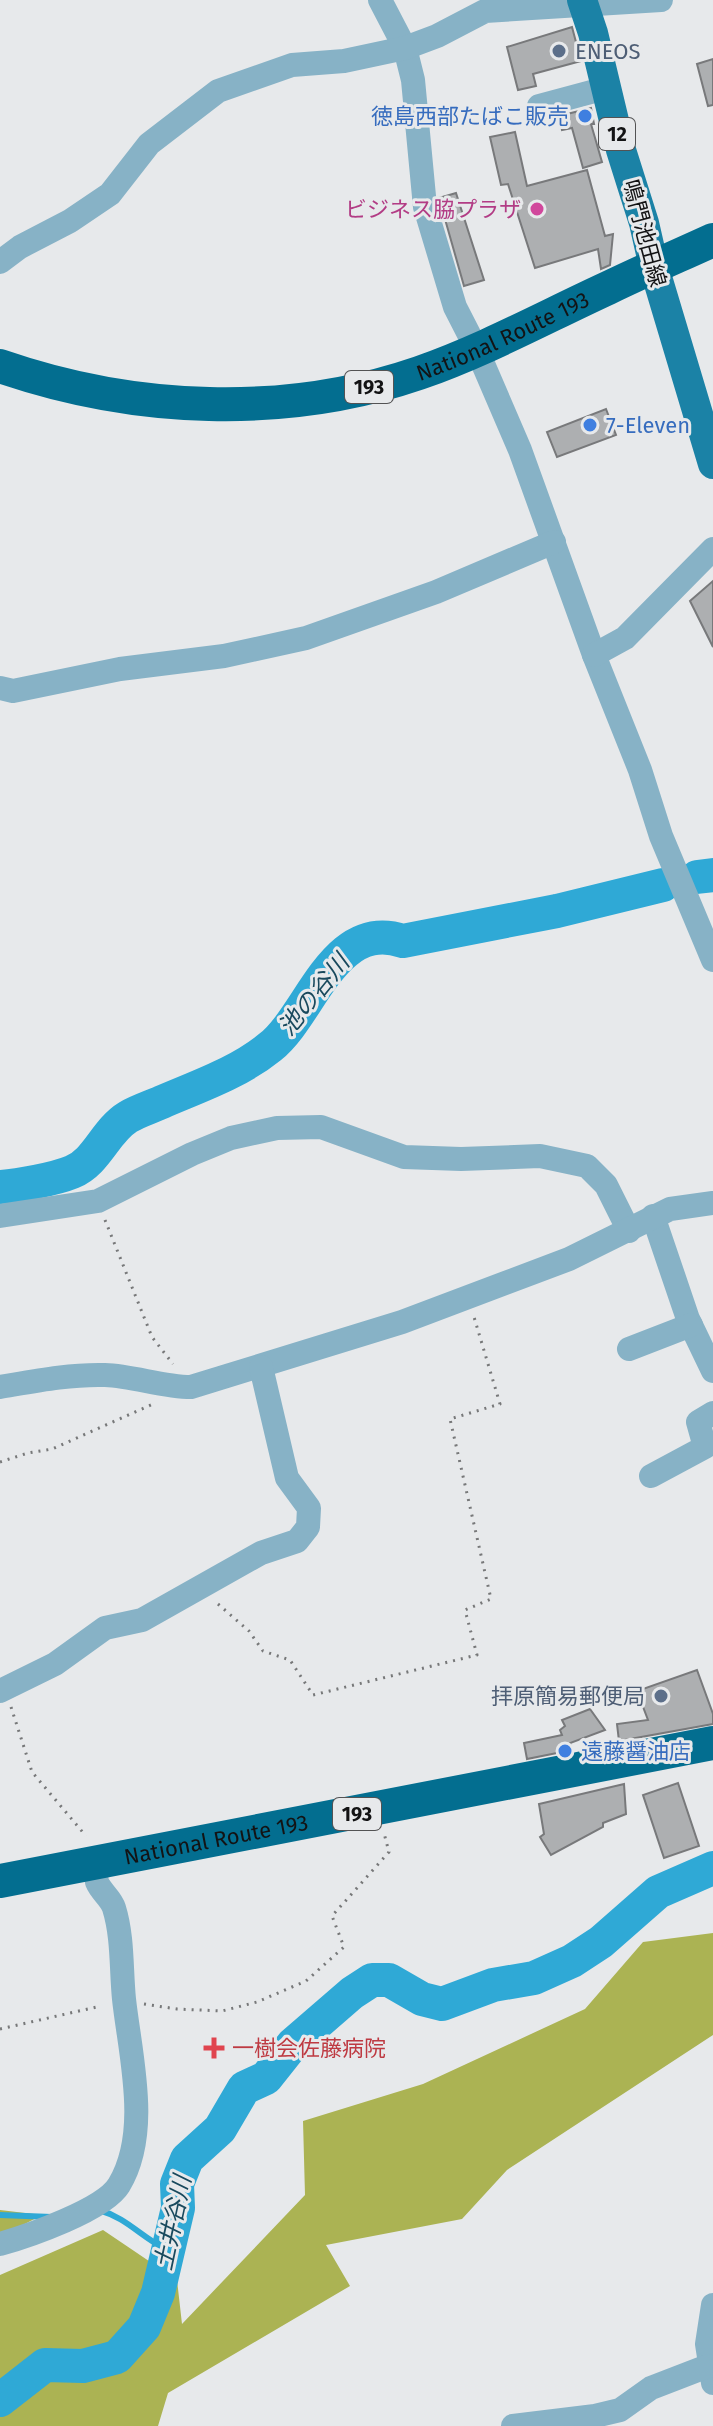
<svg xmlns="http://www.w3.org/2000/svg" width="713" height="2426" viewBox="0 0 713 2426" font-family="'Fira Sans','Noto Sans JP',sans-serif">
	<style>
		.forest { fill: #abb353 }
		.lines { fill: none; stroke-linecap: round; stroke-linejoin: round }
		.stream { stroke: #2fa9d6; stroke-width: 6 }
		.river { stroke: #2fa9d6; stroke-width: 34 }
		.building { fill: #adafb1; stroke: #78797b; stroke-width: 2 }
		.path { stroke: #777879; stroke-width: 3; stroke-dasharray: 2 6; stroke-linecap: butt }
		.minor { stroke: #87b2c6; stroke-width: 24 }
		.major { stroke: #1b82a6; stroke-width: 30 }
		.highway { stroke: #036e90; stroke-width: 34 }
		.service-dot { fill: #5c6f8a; stroke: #e7e9eb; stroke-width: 3 }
		.shop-dot { fill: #3f7fe0; stroke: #e7e9eb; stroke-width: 3 }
		.hotel-dot { fill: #d1479c; stroke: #e7e9eb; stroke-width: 3 }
		.health-dot { fill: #e0444e; stroke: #e7e9eb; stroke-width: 3 }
		.labels { text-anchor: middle; stroke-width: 6; stroke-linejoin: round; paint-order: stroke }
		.shield { fill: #e7e9eb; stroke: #535354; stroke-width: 2 }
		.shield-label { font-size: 20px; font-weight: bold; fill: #131314 }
		.service-label { font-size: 22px; fill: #4e5e75; stroke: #e7e9eb; text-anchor: start }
		.shop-label { font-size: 22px; fill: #366cbe; stroke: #e7e9eb; text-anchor: start }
		.hotel-label { font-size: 22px; fill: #b23c85; stroke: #e7e9eb; text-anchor: end }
		.street-label { font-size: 22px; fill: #131314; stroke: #e7e9eb }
		.health-label { font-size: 22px; fill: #be3a42; stroke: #e7e9eb; text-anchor: start }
		.water-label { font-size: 24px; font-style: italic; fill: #19495d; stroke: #e7e9eb }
	</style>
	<rect width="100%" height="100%" fill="#e7e9eb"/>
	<g class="forest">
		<polygon points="713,1933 713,2035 507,2170 462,2219 326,2245 350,2286 168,2393 158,2426 0,2426 0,2275 103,2230 177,2280 182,2324 305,2195 303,2121 423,2084 585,2009 643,1942"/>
		<polygon points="0,2210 42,2215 0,2237"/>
	</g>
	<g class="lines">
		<g class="stream">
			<path d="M99 2210C127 2218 141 2237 167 2250"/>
			<polyline points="0,2215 52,2217"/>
		</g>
		<g class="river">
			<polyline points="697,877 713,875"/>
			<path d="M0 1187C18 1186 55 1179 72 1172 97 1162 105 1131 128 1117 138 1111 151 1107 162 1102 199 1086 238 1073 270 1047 311 1015 333 918 403 941L557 911 663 885"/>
			<polyline points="0,2400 45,2365 83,2366 117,2357 144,2327 158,2293 178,2208 177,2184 187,2159 220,2129 244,2088 266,2078 293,2044 352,1993 372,1980 389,1980 422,1999 442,2004 493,1985 534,1978 572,1961 601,1942 658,1892 713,1868"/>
		</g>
	</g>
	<g class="building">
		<polygon points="572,27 581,61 533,74 536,86 518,90 507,47"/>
		<polygon points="713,59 713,105 708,106 697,64"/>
		<polygon points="591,108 594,124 591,124 602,162 583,168 572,128 562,130 559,116"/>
		<polygon points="515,132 527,186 587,170 605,236 613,234 610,265 601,269 598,249 535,268 508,184 501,185 490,137"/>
		<polygon points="456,193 484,280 464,286 439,198"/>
		<polygon points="606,409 616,435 557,457 547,432"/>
		<polygon points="713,581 713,647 690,601"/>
		<polygon points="697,1670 713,1714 713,1724 619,1741 617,1724 648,1720 637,1691"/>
		<polygon points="590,1709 605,1730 570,1743 572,1750 527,1759 524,1743 562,1735 560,1730 565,1726 562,1720"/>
		<polygon points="678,1783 699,1846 664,1858 643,1795"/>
		<polygon points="624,1784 626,1814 603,1823 603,1827 551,1855 540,1837 544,1834 539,1804"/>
	</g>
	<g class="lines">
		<g class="path">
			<polyline points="105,1220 152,1337 173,1364"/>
			<polyline points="0,1462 28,1453 52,1449 153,1404"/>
			<polyline points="218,1604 249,1631 263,1651 290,1660 313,1695 477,1655 465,1610 491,1599 450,1419 500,1404 474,1317"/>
			<polyline points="11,1707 32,1772 86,1836"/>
			<polyline points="144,2004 177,2009 222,2011 257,2002 306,1981 344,1947 332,1916 389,1852 384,1833"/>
			<polyline points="0,2029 101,2006"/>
		</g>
		<g class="minor">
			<polyline points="380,0 405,48 413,80 425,207 455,307 477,350 520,450 594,655 640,770 661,836 713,960"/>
			<polyline points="539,106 606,88"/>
			<polyline points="0,262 20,247 70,221 110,194 149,144 218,91 292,65 344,61 405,48 437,36 485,11 661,0"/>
			<polyline points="594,655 625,638 713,549"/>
			<polyline points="0,688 13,691 120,669 224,656 306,638 436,592 554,542"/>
			<polyline points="0,1216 98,1201 192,1154 231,1138 277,1128 321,1127 404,1157 461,1159 540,1156 587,1166 606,1185 629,1231"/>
			<polyline points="653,1216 688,1319 713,1371"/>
			<polyline points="629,1349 691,1325"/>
			<path d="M0 1387C35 1381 69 1374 105 1375 134 1376 162 1387 191 1387L402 1322 569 1259 670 1209 713 1203"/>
			<polyline points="651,1476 705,1447 698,1422 713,1413"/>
			<polyline points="0,1691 55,1664 105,1628 142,1620 261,1553 297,1541 308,1527 309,1508 287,1478 261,1367"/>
			<path d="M0 2244C28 2236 104 2210 119 2185 151 2132 130 2055 124 1999 121 1969 123 1937 114 1908 111 1898 101 1892 97 1882 96 1877 96 1870 95 1864"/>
			<polyline points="713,2305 707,2344 713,2383"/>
			<polyline points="513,2426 595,2416 620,2410 651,2388 708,2366"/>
		</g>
		<polyline class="major" points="582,0 593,33 621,150 644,223 654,267 713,464"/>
		<g class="highway">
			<path id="s1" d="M0 366C133 412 285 419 419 373 485 350 545 317 608 288 643 271 678 256 713 240"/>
			<path id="s2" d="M0 1881 713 1743"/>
		</g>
	</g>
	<g class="service-dot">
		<circle cx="559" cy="51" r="8"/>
		<circle cx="661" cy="1696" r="8"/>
	</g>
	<g class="shop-dot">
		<circle cx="585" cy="116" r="8"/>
		<circle cx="590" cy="425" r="8"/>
		<circle cx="565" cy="1751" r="8"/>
	</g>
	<circle class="hotel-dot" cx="537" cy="209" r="8"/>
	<path class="health-dot" d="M210 2036h8v8h8v8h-8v8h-8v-8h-8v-8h8z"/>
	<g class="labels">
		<g class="shield">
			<rect x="599" y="118" width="36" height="32" rx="6"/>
			<rect x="345" y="371" width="48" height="32" rx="6"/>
			<rect x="333" y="1798" width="48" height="32" rx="6"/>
		</g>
		<g class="shield-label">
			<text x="617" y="141">12</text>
			<text x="369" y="394">193</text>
			<text x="357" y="1821">193</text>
		</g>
		<g class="service-label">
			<text x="575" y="59">ENEOS</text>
			<text x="645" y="1704" text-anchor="end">拝原簡易郵便局</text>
		</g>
		<g class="shop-label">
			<text x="569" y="124" text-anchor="end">徳島西部たばこ販売</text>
			<text x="606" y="433">7-Eleven</text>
			<text x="581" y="1759">遠藤醤油店</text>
		</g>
		<g class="hotel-label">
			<text x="521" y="217">ビジネス脇プラザ</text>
		</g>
		<g class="street-label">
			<text transform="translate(645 233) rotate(75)" y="8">鳴門池田線</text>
			<text dy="8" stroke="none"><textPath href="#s1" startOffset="518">National Route 193</textPath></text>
			<text dy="8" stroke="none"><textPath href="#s2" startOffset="220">National Route 193</textPath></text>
		</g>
		<g class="health-label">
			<text x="232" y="2056">一樹会佐藤病院</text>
		</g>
		<g class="water-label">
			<text transform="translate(314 995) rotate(-51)" y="8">池の谷川</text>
			<text transform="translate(173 2223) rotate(-78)" y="8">土井谷川</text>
		</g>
	</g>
</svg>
